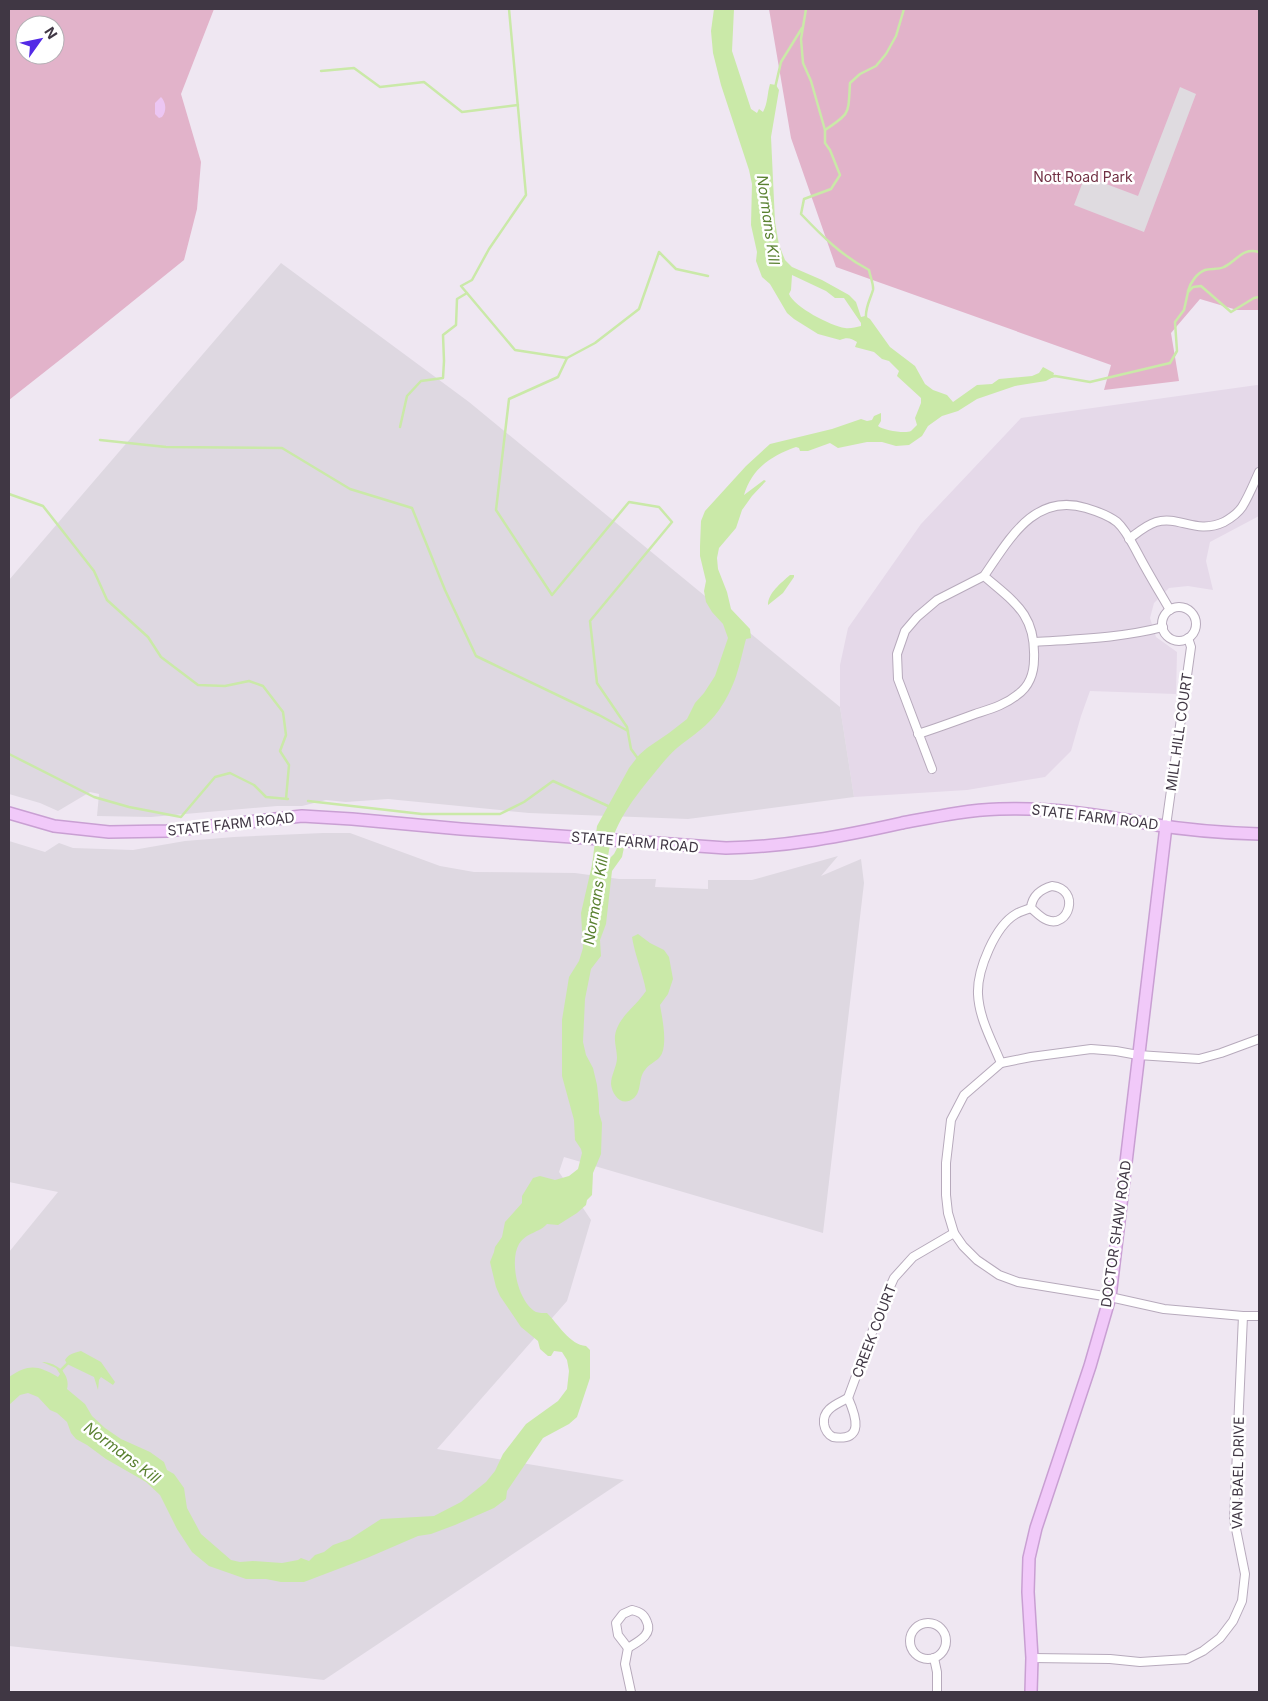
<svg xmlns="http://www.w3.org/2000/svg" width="1268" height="1701" viewBox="0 0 1268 1701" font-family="Inter,sans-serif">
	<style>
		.residential { fill: #e5d9e9 }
		.industrial { fill: #ded8e1 }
		.green { fill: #e2b3ca; fill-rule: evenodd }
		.sand { fill: #ecc6f3 }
		.parking { fill: #dfdbe0 }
		.water { fill: #cae9a8; fill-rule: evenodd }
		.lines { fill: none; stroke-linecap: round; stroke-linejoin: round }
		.stream { stroke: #cae9a8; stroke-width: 2.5 }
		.street-casing { stroke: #b7aabc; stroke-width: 10 }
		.secondary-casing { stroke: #c99fd3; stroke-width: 14 }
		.street { stroke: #fff; stroke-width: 8 }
		.secondary { stroke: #f1c9f9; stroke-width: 11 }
		.labels { text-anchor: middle; stroke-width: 5; stroke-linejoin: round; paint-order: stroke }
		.park-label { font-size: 14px; fill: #702f43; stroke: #fff }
		.street-label { font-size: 14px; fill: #403744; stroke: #fff }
		.water-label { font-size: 15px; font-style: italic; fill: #598130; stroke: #fff }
	</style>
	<rect width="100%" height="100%" fill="#efe7f2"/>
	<polygon class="residential" points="1257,385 1259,386 1259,516 1210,542 1206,561 1213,590 1188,586 1169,588 1154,603 1150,618 1156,637 1177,652 1176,694 1090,691 1081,716 1071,751 1045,777 967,790 854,797 840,707 840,665 848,628 921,524 1021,418"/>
	<g class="industrial">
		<polygon points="281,263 469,402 840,707 854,797 688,819 529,813 388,799 346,802 326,800 302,806 277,806 151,817 97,816 99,794 90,792 58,811 40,803 9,794 9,580"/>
		<polygon points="323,833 350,833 440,866 474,872 575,873 619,879 656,879 655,887 708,889 708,880 752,880 838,856 821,876 861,859 864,883 823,1233 564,1157 559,1172 591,1220 567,1301 437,1449 624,1480 324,1680 9,1646 9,1252 58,1192 9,1182 9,841 45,852 59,843 73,848 133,850 185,841 234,837"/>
	</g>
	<g class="green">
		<path d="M9 9H214L181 94 201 162 197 209 184 260 75 348 9 400ZM25 25H55V55H25Z"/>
		<polygon points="769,9 1259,9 1259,310 1237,310 1200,299 1171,333 1179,381 1104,390 1111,365 836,267 791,138"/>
	</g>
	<path class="sand" d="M161 97C166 102 167 111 162 117L159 118 155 114V103Z"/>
	<polygon class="parking" points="1180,87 1196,94 1144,232 1074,205 1085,176 1138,196"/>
	<g class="water">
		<path d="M714 9H734L732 51 751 109 757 113 759 109 763 112C768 103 767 94 770 84L776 85 779 90 771 137 775 222 779 245 785 260 792 267 822 280 849 295 856 302 861 317 865 316 870 319 890 347 915 366 925 384 933 390 947 395 953 402 977 385 992 384 999 379 1032 376 1039 373 1043 367 1054 373 1053 377 1046 381 1015 386 977 399 958 411 942 416 928 426 922 436 909 445 896 446 882 442H867L838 448 830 443 808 451H800L799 448 796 447C771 456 752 468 744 495L764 480 766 481 752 496 742 510 736 528 719 548 717 558 718 569 727 592 731 609 750 629 751 638 746 639C739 666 736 686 719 710 708 726 692 736 677 748 671 753 666 759 661 765 639 792 614 820 608 856L610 858 614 854 625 833H627L622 857 612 871 606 924 600 940 601 956 591 969 585 999 583 1042 586 1055 593 1068 597 1085 599 1104V1113L602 1123 601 1154 593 1173 592 1195 587 1200 586 1205 577 1213 558 1225 547 1224C539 1233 527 1232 519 1244 509 1261 518 1302 536 1312 539 1313 543 1313 547 1313 558 1324 570 1345 586 1346L590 1350V1378L577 1417 569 1424 543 1438 507 1491 506 1499 494 1508 455 1525 431 1534 418 1536 367 1558 304 1582H281L266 1579H246L209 1566 192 1552 177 1529 160 1495 146 1482 106 1459 87 1445 76 1439 71 1433 67 1422 57 1413 50 1410 38 1397 28 1393 20 1395 9 1405V1377C29 1364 37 1365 58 1377L60 1374 56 1368 42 1362C56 1362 71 1374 67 1389L85 1404 92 1416 105 1428 121 1439 150 1452 164 1462 167 1470 174 1474 184 1488 187 1508 201 1534 231 1560 240 1562 253 1561 282 1563 298 1560 301 1558 309 1561 315 1555 324 1552 333 1545 350 1539 381 1519 434 1516 461 1502 486 1482 495 1471 503 1454 526 1424 558 1401 567 1389 569 1371 567 1360 562 1352 554 1351 551 1356H548L540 1349 538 1341 521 1327 500 1296 496 1287 490 1262 494 1252 495 1247 502 1237 505 1222 522 1203V1196L533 1178 540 1176 555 1180 569 1176 578 1169 582 1153 581 1149 575 1140 574 1120 562 1076V1020L569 977 579 961 583 948 581 913 592 865 597 826 629 768 639 755 647 748 669 733 687 719 695 703 704 693 715 676 728 638 723 624 712 612 706 602 704 591 706 581 700 556V546L701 521 705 511 746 466 770 444 832 429 861 419 867 421 872 420 874 416 881 413V421L878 426C883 430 905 434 911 431 913 429 915 427 917 425L915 418 921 403V398L897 376 899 371 889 361 882 359 874 352 855 347 857 342C851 338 847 337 840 340L818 334 794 319 787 313 770 284 762 277 756 261 757 252 751 225 752 184 749 170 721 85 713 53 711 31ZM792 275 826 291 835 298H844L861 323V326C856 327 850 329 845 328 831 326 794 307 789 294L791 290Z"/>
		<path d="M790 575H794V577L783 593 768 605C768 593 781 583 790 575Z"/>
		<path d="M638 934 650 943 664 950 669 957 673 979 668 994 660 1005C662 1017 669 1048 659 1058 655 1062 648 1065 645 1070 638 1078 642 1091 634 1098 622 1108 612 1095 611 1084 611 1075 617 1066 617 1058 617 1048 613 1041 616 1031 621 1015 637 1005 646 991 643 973 635 956 632 937Z"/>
		<path d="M81 1351 101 1362 115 1382 113 1385 101 1377 99 1380 98 1390 94 1377 67 1364 65 1360C69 1354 73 1353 81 1351Z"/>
	</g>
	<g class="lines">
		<g class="stream">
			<polyline points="509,9 526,195 489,249 472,280 461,286 515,350 567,358"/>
			<polyline points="806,9 801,39 803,63 811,81 825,130"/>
			<polyline points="321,71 354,68 380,87 424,82 462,112 518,105"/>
			<polyline points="775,88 781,62 802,28"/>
			<path d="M1188 291C1190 283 1197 273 1205 270 1211 268 1218 270 1224 267 1237 261 1242 247 1259 252"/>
			<path d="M866 318C865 308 870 300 873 290 874 285 870 276 869 270 842 256 822 236 801 214L804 199 831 189 840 175 830 150 825 143V130C851 113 848 114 850 83L860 74 876 66 886 54 896 36 904 9"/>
			<polyline points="1050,377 1055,376 1090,382 1170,363 1177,351 1175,322 1184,310 1188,292 1193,287 1201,286 1231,312 1254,298 1259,297"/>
			<polyline points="400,427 407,396 421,381 443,378 444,361 443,335 456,325 457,299 467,293"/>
			<polyline points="100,440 166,447 282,448 350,489 412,508 445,590 476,656 599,715 628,731"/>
			<polyline points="9,494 43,506 94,571 107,600 148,637 161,657 198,685 225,686 249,681 263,686 283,712 286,735 280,751 289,765 286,799"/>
			<polyline points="9,754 94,797 129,807 181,817 215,777 230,773 254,785 266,797 288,799"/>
			<polyline points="639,760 631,749 627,727 597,683 590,621 672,522 659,507 629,502 552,595 496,510 509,399 558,377 567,358 595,343 639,309 659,252 676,269 708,276"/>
			<polyline points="308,801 422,814 500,814 524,802 553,781 608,806"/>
			<polyline points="62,1372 61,1370 67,1364"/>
		</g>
		<defs>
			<g id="street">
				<path d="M1129 539C1137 533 1146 525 1156 522 1179 515 1196 535 1224 522 1231 518 1238 513 1242 507 1249 496 1254 483 1259 472"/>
				<path d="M984 576C1009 540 1034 492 1086 508 1096 511 1108 515 1117 522 1126 530 1132 543 1138 554 1148 573 1159 591 1170 610"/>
				<circle cx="1179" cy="624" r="17"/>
				<path d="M1035 642C1078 639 1121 638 1163 627"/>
				<path d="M918 734C937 728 956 721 975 714 990 709 1005 705 1017 695 1029 687 1034 673 1034 659 1036 614 1014 602 984 576L937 600 917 617 905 631 897 654 898 679 932 769"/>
				<polyline points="1166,826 1191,647 1188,638"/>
				<path d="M1052 886C1081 889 1069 929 1047 920 1041 918 1036 912 1031 908 1032 896 1041 889 1052 886Z"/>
				<polyline points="1259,1039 1221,1053 1199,1059 1138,1055 1116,1051 1091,1049 1031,1057 1001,1063 964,1095 951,1120 946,1163 946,1195 948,1213 954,1233 963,1246 977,1260 999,1275 1018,1282 1110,1297 1164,1309 1243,1316 1259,1316"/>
				<path d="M1001 1063C992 1041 979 1018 978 994 977 970 995 926 1016 914 1021 911 1026 910 1031 908"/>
				<polyline points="848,1398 884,1300 894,1278 913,1257 954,1233"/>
				<path d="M848 1398C856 1416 865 1442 833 1437 827 1434 825 1430 824 1424 822 1409 837 1404 848 1398Z"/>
				<path d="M632 1610C640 1612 644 1614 647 1622 653 1635 637 1642 628 1648L618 1635 616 1623 623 1614Z"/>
				<circle cx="928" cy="1641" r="18"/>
				<polyline points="628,1648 625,1664 631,1692"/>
				<polyline points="934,1658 937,1672 937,1692"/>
				<polyline points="1032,1658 1110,1659 1140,1662 1187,1659 1203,1651 1220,1638 1233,1621 1242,1601 1245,1574 1234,1519 1243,1316"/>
			</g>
			<g id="secondary">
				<path d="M9 813 54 826 109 832 167 831 302 816 352 819 461 829 726 848C786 847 844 836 902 823 934 817 966 810 999 809 1050 807 1100 815 1150 824 1186 830 1223 833 1259 834"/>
				<polyline points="1031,1692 1032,1658 1028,1592 1029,1558 1036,1528 1090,1366 1110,1297 1166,826"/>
			</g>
		</defs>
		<use href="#street" class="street-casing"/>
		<use href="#secondary" class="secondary-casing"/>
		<use href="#street" class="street"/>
		<use href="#secondary" class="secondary"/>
	</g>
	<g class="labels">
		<g class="park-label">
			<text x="1083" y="182">Nott Road Park</text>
		</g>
		<g class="street-label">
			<text transform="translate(1179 732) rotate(-82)" y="5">MILL HILL COURT</text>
			<text transform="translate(1095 817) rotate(7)" y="5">STATE FARM ROAD</text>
			<text transform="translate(231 824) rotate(-6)" y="5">STATE FARM ROAD</text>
			<text transform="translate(635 842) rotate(5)" y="5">STATE FARM ROAD</text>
			<text transform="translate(1116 1234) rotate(-82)" y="5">DOCTOR SHAW ROAD</text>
			<text transform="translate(874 1331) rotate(-69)" y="5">CREEK COURT</text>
			<text transform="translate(1238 1473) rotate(-89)" y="5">VAN BAEL DRIVE</text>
		</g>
		<g class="water-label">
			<text transform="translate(768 220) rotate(82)" y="5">Normans Kill</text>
			<text transform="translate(596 900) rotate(-81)" y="5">Normans Kill</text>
			<text transform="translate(122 1453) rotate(37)" y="5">Normans Kill</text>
		</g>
	</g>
	<rect width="1268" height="1701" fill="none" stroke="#403744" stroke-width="20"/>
	<g transform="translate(40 40) rotate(57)"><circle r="24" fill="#ffffff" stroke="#b3afb4"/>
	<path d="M0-4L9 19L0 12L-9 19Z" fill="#532ae6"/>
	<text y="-8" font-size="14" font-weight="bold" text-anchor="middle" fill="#403744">N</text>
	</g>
</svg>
